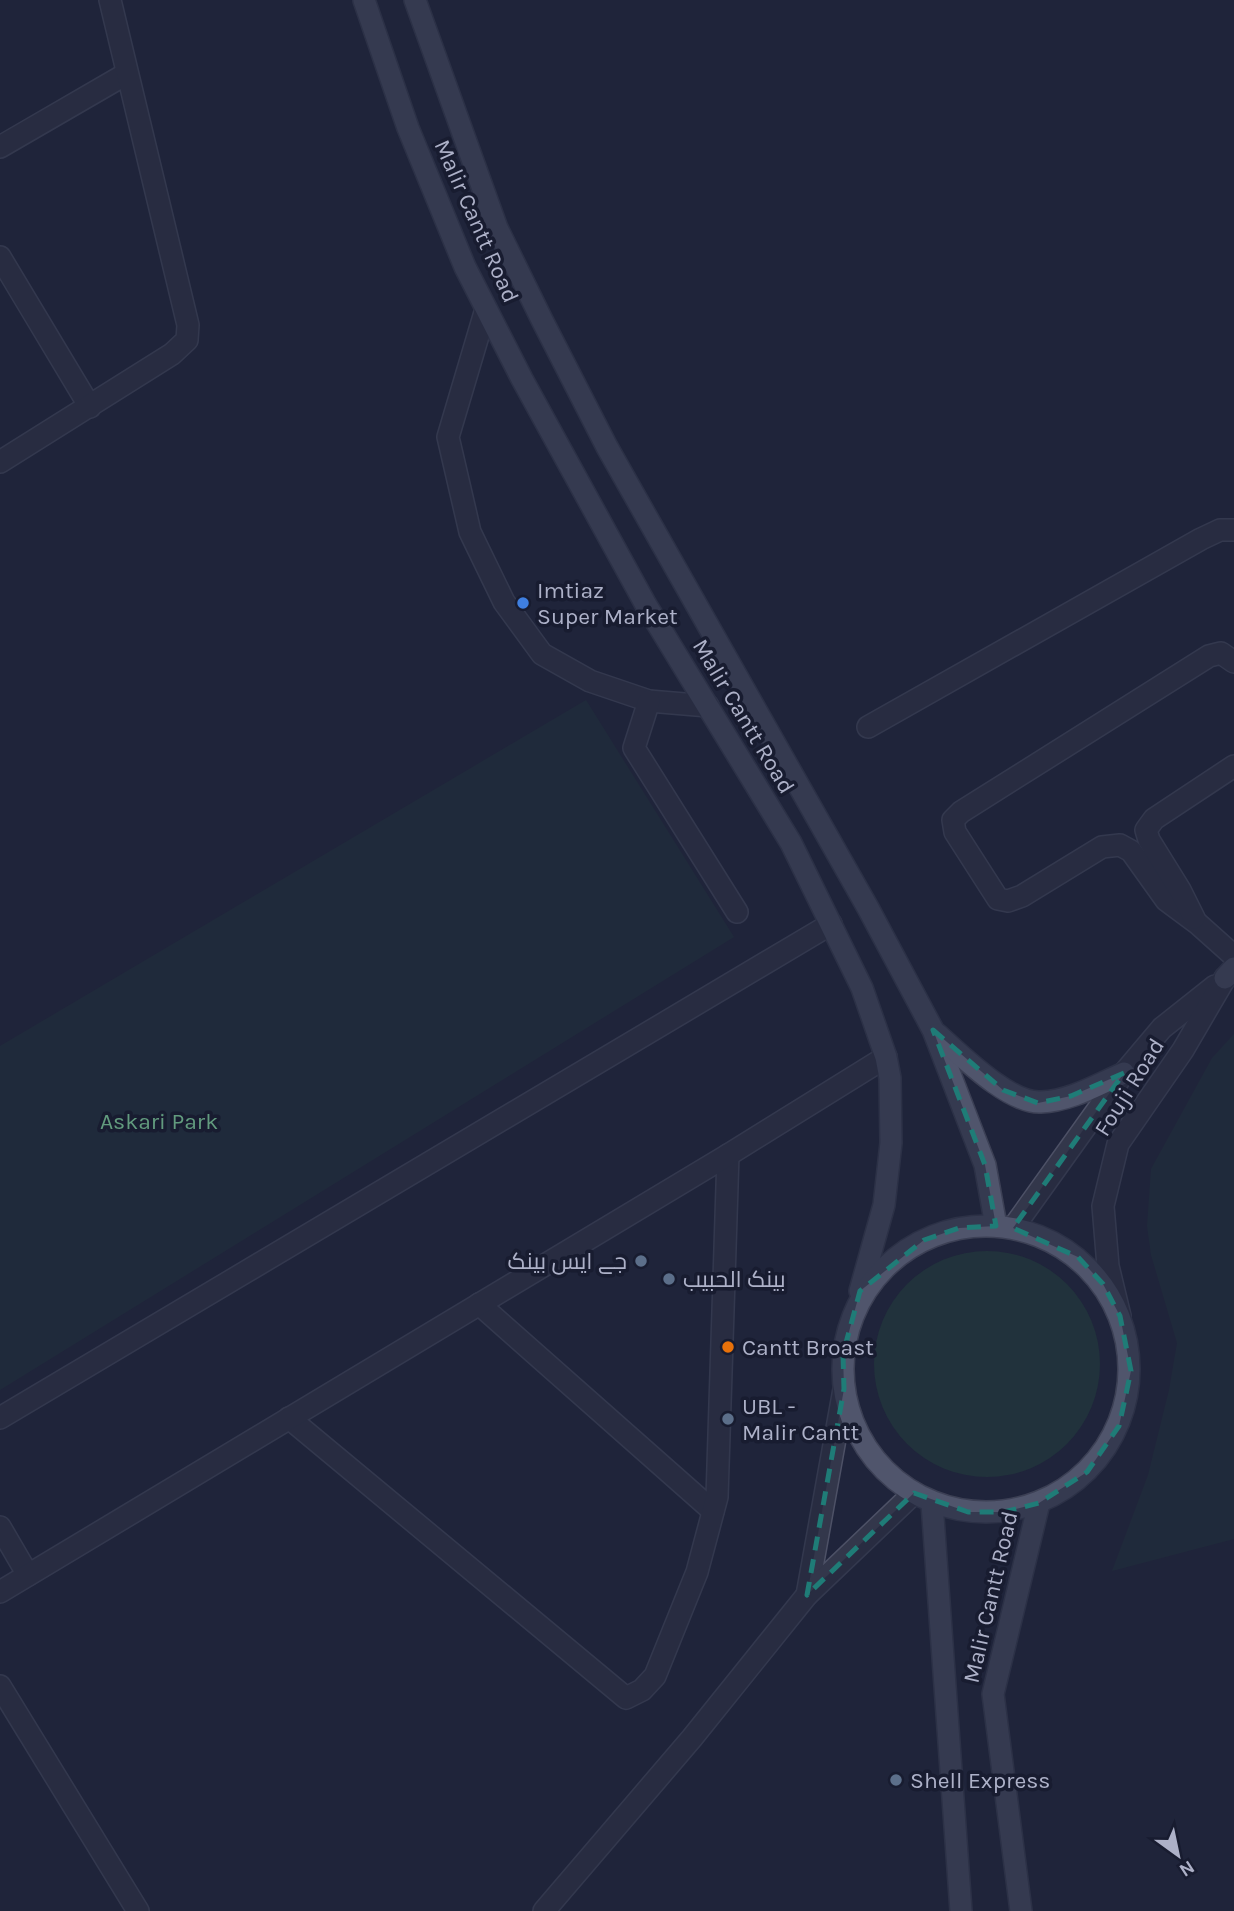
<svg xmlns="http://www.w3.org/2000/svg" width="1234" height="1911" viewBox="0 0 1234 1911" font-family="Karla,Cairo,sans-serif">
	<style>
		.green { fill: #21323c }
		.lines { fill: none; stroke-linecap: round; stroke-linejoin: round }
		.minor-casing { stroke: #4d5166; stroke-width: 24 }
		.major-casing { stroke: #3c4055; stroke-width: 24 }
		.minor { stroke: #33374b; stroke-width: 21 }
		.major { stroke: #50556c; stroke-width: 21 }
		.marked { fill: none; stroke: #1f7c77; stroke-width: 5; stroke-dasharray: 14 9; stroke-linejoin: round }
		.shop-dot { fill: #3f7fe0; stroke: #181c30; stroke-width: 2.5 }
		.service-dot { fill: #5c6f8a; stroke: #181c30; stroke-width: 2.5 }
		.food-dot { fill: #e8710a; stroke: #181c30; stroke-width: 2.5 }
		.labels { text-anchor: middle; stroke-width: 7; stroke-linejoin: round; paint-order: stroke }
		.street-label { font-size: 23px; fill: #adb1c8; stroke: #181c30 }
		.poi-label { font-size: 23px; fill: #adb1c8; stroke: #181c30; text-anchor: start }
		.park-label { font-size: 23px; fill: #629b7e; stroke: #181c30 }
	</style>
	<rect width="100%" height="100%" fill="#1f243b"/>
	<g class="green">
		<polygon points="586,700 734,937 0,1390 0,1046"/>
		<polygon points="1234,1034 1234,1539 1112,1571 1148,1475 1169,1390 1177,1343 1151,1255 1147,1226 1151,1169 1212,1058"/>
		<circle cx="987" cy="1364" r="113"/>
	</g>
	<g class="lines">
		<defs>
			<g id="minor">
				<polyline points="0,147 126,74"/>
				<polyline points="0,257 90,407"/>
				<polyline points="486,309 448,437 470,532 504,602 542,654 590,681 649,701 708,706"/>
				<polyline points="0,462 172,354 187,340 188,325 110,0"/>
				<polyline points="1234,662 1221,653 1209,656 961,812 953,820 955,832 998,899 1008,901 1022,896 1102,847 1120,845 1131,851 1166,900 1197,923 1234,956"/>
				<polyline points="649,701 634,748 737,912"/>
				<polyline points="868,727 1201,539 1220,530 1234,530"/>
				<polyline points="1194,918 1180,890 1149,840 1146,830 1154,819 1234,766"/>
				<polyline points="1013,1228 1124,1073 1162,1028 1215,986"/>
				<polyline points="479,1304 713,1511"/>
				<polyline points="1120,1316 1108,1266 1103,1206 1118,1144 1183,1050 1225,978"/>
				<polyline points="0,1418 831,924"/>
				<polyline points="289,1418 626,1698 642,1690 655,1676 697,1572 717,1497 728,1155"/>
				<polyline points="0,1527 28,1575"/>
				<polyline points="0,1592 728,1155 886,1057"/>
				<polyline points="807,1595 844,1389"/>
				<polyline points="0,1686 138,1911"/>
				<polyline points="544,1911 692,1738 807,1595 914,1493"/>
			</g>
			<g id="major">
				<polyline points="364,0 408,128 465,267 522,379 646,605 791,843 862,988 886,1057 890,1078 891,1143 884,1205 860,1291"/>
				<polyline points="415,0 497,228 542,320 607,447 868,908 933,1030 985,1165 996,1226"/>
				<polyline points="1225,978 1234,968"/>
				<path d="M937 1034C960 1054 1009 1104 1041 1102 1070 1101 1097 1085 1124 1073"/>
				<circle cx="986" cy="1369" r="143"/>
				<polyline points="932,1503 961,1911"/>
				<polyline points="1021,1911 993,1694 1039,1503"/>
			</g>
		</defs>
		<use href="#minor" class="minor-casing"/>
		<use href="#major" class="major-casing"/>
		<use href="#minor" class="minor"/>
		<use href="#major" class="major"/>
	</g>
	<path d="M0 0H1234V1911H0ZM933 1030 1003 1090 1038 1103 1071 1096 1124 1073 1013 1228 1078 1257 1103 1284 1120 1316 1131 1371 1119 1426 1087 1472 1039 1503 1004 1512H968L914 1493 807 1595 844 1389 843 1354 860 1291 924 1240 959 1228 996 1226 985 1165Z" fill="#1f243b" fill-opacity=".55" fill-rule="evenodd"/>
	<path class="marked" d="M933 1030 1003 1090 1038 1103 1071 1096 1124 1073 1013 1228 1078 1257 1103 1284 1120 1316 1131 1371 1119 1426 1087 1472 1039 1503 1004 1512H968L914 1493 807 1595 844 1389 843 1354 860 1291 924 1240 959 1228 996 1226 985 1165Z"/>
	<circle class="shop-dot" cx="523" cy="603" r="7"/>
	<g class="service-dot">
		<circle cx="641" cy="1261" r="7"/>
		<circle cx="669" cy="1279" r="7"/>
		<circle cx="728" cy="1419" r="7"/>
		<circle cx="896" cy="1780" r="7"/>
	</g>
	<circle class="food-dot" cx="728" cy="1347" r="7"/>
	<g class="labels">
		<g class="street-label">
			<text transform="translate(477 221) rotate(66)" y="8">Malir Cantt Road</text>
			<text transform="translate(744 716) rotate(59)" y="8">Malir Cantt Road</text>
			<text transform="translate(1129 1087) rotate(-58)" y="8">Fouji Road</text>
			<text transform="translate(990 1597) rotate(-77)" y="8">Malir Cantt Road</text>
		</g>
		<g class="poi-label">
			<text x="537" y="598">Imtiaz<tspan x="537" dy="26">Super Market</tspan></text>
			<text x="627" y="1269" text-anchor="end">جے ایس بینک</text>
			<text x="683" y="1287">بينک الحبيب</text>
			<text x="742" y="1355">Cantt Broast</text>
			<text x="742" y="1414">UBL -<tspan x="742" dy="26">Malir Cantt</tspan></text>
			<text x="910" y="1788">Shell Express</text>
		</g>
		<g class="park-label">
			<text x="159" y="1129">Askari Park</text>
		</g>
	</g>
	<g transform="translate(1178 1855) rotate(147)" stroke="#181c30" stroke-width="5" paint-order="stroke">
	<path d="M0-5L12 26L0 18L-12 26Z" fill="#adb1c8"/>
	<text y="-10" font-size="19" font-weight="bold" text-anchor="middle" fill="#adb1c8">N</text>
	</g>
</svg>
